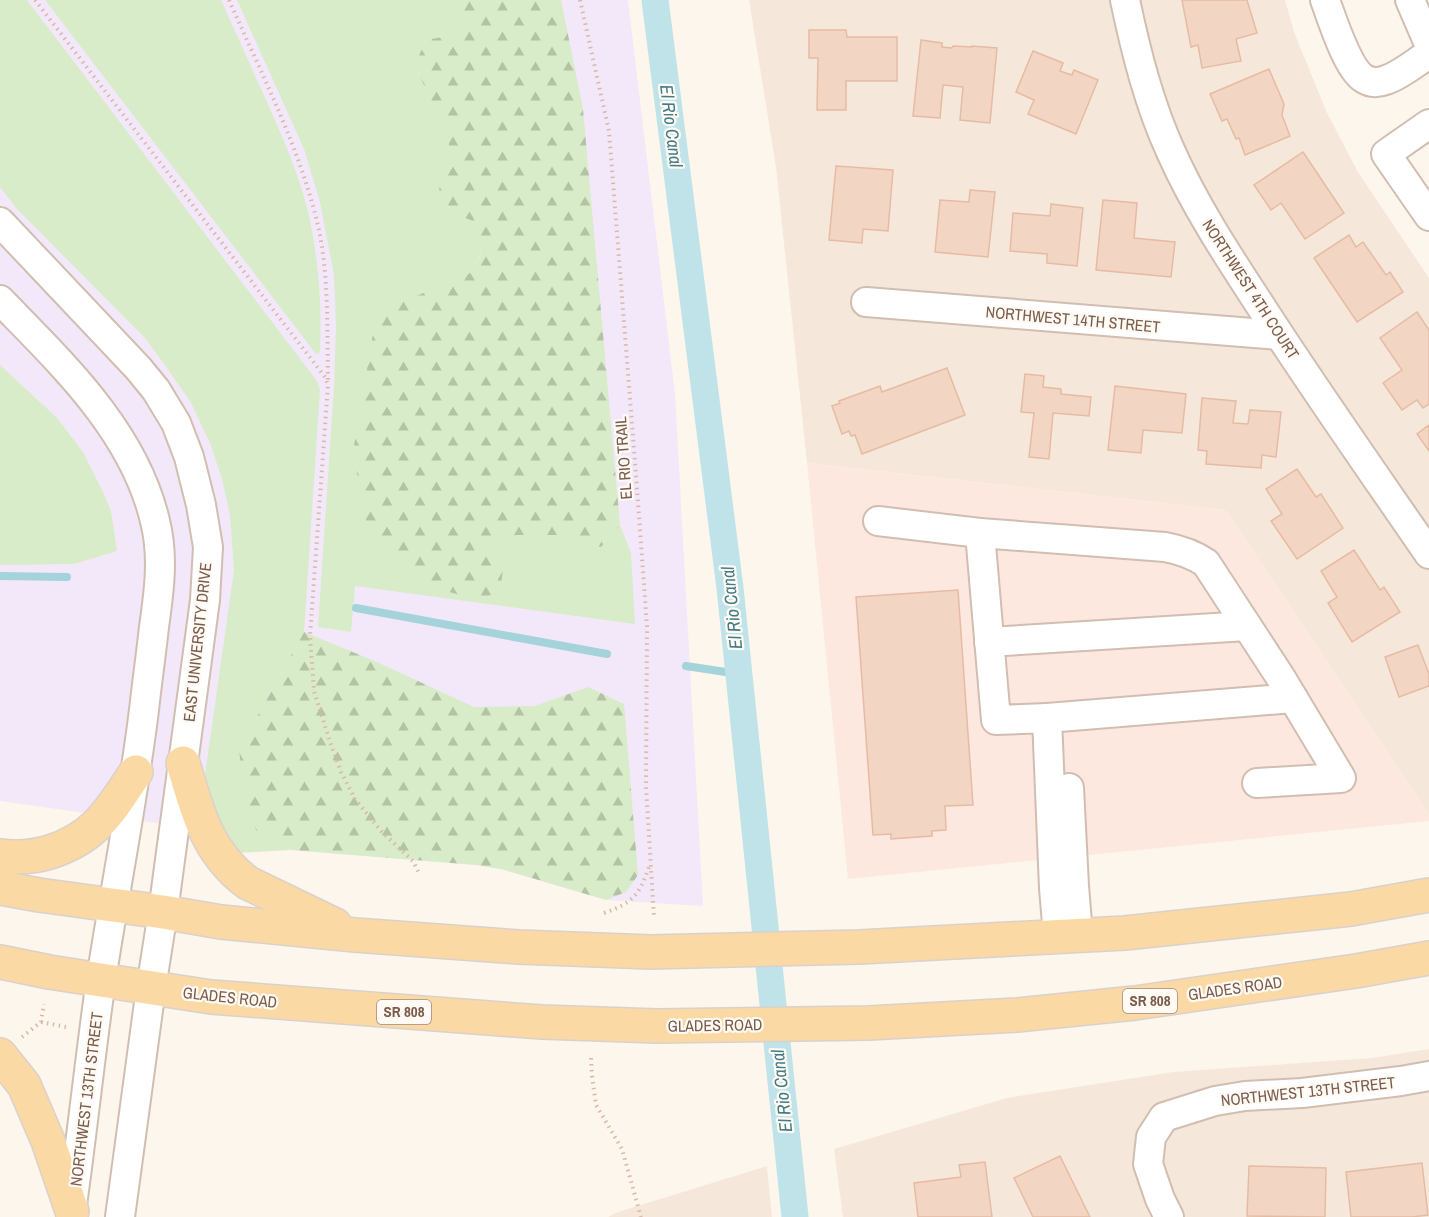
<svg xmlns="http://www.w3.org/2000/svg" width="1429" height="1217" viewBox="0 0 1429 1217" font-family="'Archivo Narrow',sans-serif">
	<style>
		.residential { fill: #f5e8da }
		.commercial { fill: #fde8e0 }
		.education { fill: #f3e8fa }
		.green { fill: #d8ecc9 }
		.forest { fill: url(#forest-firs) }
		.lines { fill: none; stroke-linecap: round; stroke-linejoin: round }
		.stream { stroke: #a5d3da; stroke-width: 8 }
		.canal { stroke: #bfe3e8; stroke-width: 27 }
		.building { fill: #f3d5c3; stroke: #e6bba3; stroke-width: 1.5 }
		.minor-casing { stroke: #d1beb0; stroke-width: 32 }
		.major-casing { stroke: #dad1cd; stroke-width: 36 }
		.path { stroke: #d9b8a5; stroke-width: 4; stroke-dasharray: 1.5 4.5; stroke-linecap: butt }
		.minor { stroke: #fff; stroke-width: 28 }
		.major { stroke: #fbd9a5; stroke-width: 33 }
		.labels { text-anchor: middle; stroke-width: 4.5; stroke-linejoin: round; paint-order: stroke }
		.shield { fill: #fffaf3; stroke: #a28b7f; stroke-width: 1.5 }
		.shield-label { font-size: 15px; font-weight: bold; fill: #7a5c4d }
		.street-label { font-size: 16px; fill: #7a5c4d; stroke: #fffaf3 }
		.water-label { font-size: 18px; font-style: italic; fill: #437c86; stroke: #fffaf3 }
	</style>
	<defs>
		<pattern id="forest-firs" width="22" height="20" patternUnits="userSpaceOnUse" patternTransform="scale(1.5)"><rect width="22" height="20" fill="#d8ecc9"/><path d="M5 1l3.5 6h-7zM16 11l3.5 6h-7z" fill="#b4c2a5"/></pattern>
	</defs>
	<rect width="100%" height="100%" fill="#fdf6ec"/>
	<g class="residential">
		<polygon points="749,0 1285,0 1294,32 1327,113 1358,172 1429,278 1429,815 1225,510 807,463 776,167"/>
		<polygon points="1429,1049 1429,1217 843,1217 834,1149 1007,1098 1173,1072 1372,1058"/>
		<polygon points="767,1166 772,1217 608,1217 618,1212"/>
	</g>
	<polygon class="commercial" points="807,463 1225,510 1429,815 1429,821 848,879"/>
	<polygon class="education" points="0,0 628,0 675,394 703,906 606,900 501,869 476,865 291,850 234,834 0,801"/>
	<g class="green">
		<polygon points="0,0 27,0 317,381 320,390 304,632 239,749 256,829 291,850 235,853 209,808 205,775 234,570 230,515 222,479 210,443 191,403 165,365 144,337 17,209 0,187"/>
		<path d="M45 0H221C236 33 251 67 266 100 283 138 300 176 309 216 319 261 322 307 320 352L316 354Z"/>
		<polygon points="237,0 464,0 459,34 426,40 415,64 449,145 439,195 458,215 475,222 482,251 469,274 409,299 377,310 370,540 405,566 416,583 503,569 496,545 516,535 556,535 601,547 620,525 631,553 635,624 355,586 351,632 318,627 334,386 336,326 334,275 320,202 304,149"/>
		<polygon points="0,365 57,418 83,452 102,490 111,511 117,551 74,564 0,565"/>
	</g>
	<g class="forest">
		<polygon points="464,0 561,0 583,109 620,525 601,547 556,535 516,535 496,545 503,569 500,593 475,599 416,583 405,566 370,540 353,452 377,310 409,299 469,274 482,252 475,222 458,215 438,195 449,145 415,64 426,40 459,34"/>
		<polygon points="304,632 377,662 474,707 535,706 588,687 624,704 638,875 626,892 606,900 501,869 476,865 291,850 256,830 243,784 239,749"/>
	</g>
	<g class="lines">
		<g class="stream">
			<polyline points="0,576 67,577"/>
			<polyline points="356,608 607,654"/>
			<polyline points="686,666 739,674"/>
		</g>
		<polyline class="canal" points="655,0 730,588 795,1217"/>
	</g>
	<g class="building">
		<polygon points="1182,0 1247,0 1257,33 1236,39 1241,61 1202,68 1198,45 1191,47"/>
		<polygon points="809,30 846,30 847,37 897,37 897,81 846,81 846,110 817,110 818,58 809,58"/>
		<polygon points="921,40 942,43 942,47 952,48 953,46 972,47 972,46 997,48 990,123 960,120 963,87 943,85 940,118 913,116"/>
		<polygon points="1033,51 1063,63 1060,71 1072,75 1074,70 1098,80 1076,134 1028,114 1034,100 1016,92"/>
		<polygon points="1269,69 1284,104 1282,115 1290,136 1245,155 1239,138 1236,139 1227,119 1222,121 1210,94"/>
		<polygon points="1303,152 1344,213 1305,239 1281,203 1271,210 1254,185"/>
		<polygon points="836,166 893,170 888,231 863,229 862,243 829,240"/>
		<polygon points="970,190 995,192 988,257 935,252 940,200 969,202"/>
		<polygon points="1103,200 1137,203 1134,238 1175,242 1171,277 1096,270"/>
		<polygon points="1051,204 1083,208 1077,266 1047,263 1047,254 1010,251 1013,213 1050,216"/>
		<polygon points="1349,235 1356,247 1363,242 1386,275 1390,272 1403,292 1357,322 1314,258"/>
		<polygon points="1417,312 1429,330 1429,404 1423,408 1417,400 1402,410 1383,383 1402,370 1380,338"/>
		<polygon points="947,368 965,415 862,454 855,435 851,436 849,431 842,434 832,406 840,403 839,401 880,386 882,392"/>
		<polygon points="1025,374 1044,376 1043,387 1061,389 1061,394 1091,397 1089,416 1053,413 1049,459 1029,457 1034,413 1021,412"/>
		<polygon points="1115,386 1186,394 1182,433 1143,430 1141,453 1108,450"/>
		<polygon points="1202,398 1236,401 1233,423 1248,424 1250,410 1281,412 1276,457 1262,455 1261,468 1206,464 1207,451 1198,450"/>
		<polygon points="1429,425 1429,451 1417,434"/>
		<polygon points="1297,469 1316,497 1321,494 1343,528 1297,559 1271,521 1282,514 1266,489"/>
		<polygon points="1354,550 1380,590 1384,587 1400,612 1352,642 1328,603 1337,597 1321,571"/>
		<polygon points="958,590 973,805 945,806 946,830 932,831 932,836 891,839 891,834 873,835 856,597"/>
		<polygon points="1418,645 1429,674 1429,686 1399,697 1385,657"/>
		<polygon points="1060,1156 1090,1217 1033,1217 1014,1178"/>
		<polygon points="985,1162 992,1217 918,1217 914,1183 961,1177 959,1165"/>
		<polygon points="1422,1163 1428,1215 1412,1217 1351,1217 1346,1172"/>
		<polygon points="1249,1166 1326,1168 1325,1217 1247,1216"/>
	</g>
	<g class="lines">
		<defs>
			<g id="minor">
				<path d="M1125 0C1136 52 1149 104 1171 152 1195 206 1228 256 1260 305 1314 389 1372 471 1429 554"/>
				<path d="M1325 0C1332 19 1347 67 1363 78 1370 83 1378 83 1386 80 1401 75 1416 62 1429 54"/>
				<polyline points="1410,0 1429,44"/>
				<polyline points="1429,124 1386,154 1429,216"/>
				<polyline points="0,222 138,368 156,390 176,423 189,457 201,505 208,547 205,600 163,912 151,988 120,1217"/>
				<path d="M0 300C62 364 134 431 155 521 164 556 159 592 154 627 151 655 147 682 144 710 133 800 115 889 101 980 90 1057 82 1135 71 1212"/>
				<polyline points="866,302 1279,335"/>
				<path d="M878 521 980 533 1165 547C1181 550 1193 554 1206 563L1281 678 1341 778 1257 783"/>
				<polyline points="980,533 996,720 1047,718 1054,888 1058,936"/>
				<polyline points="989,642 1247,626"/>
				<polyline points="1047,718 1293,698"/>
				<polyline points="1069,788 1074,886 1078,935"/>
				<polyline points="1169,1217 1160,1199 1148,1164 1151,1137 1164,1117 1215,1101 1245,1096 1302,1093 1401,1081 1429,1076"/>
			</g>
			<g id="major">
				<path d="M183 763C197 810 206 852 248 883L335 925"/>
				<path d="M0 856C17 858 34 857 50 852 97 837 111 809 136 772"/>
				<polyline points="0,888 39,895 163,912 221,922 355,935 519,947 651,952 859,947 1125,933 1351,909 1429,895"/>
				<polyline points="0,962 49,972 211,997 542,1022 657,1026 869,1023 1017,1015 1135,1003 1356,971 1429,958"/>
				<polyline points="0,1055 24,1085 48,1141 72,1211"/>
			</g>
		</defs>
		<use href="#minor" class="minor-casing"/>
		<use href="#major" class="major-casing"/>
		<g class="path">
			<polyline points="35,0 325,377 328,385 310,636 314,691 330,742 341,772 355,799 381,831 413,861 419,873"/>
			<path d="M229 0C262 75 301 150 319 230 329 280 327 330 328 381"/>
			<polyline points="580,0 609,131 636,475 647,626 646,786 654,918"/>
			<path d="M604 913C633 903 639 895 649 867"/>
			<polyline points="41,1022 66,1027"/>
			<polyline points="22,1037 41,1022 44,1004"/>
			<polyline points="591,1058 592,1076 596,1105 622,1149 641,1217"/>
		</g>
		<use href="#minor" class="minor"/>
		<use href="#major" class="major"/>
	</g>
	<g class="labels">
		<g class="shield">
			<rect x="1123" y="989" width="54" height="24" rx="4.5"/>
			<rect x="377" y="1000" width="54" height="24" rx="4.5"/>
		</g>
		<g class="shield-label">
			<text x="1150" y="1006">SR 808</text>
			<text x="404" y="1017">SR 808</text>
		</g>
		<g class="street-label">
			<text transform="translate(1251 289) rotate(57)" y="6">NORTHWEST 4TH COURT</text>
			<text transform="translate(1073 319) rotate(5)" y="6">NORTHWEST 14TH STREET</text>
			<text transform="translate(623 458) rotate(-94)" y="6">EL RIO TRAIL</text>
			<text transform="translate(197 642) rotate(-84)" y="6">EAST UNIVERSITY DRIVE</text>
			<text transform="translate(1235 988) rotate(-8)" y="6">GLADES ROAD</text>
			<text transform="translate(230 997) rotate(6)" y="6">GLADES ROAD</text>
			<text transform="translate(715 1025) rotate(-1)" y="6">GLADES ROAD</text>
			<text transform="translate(1308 1091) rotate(-6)" y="6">NORTHWEST 13TH STREET</text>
			<text transform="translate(86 1099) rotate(-83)" y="6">NORTHWEST 13TH STREET</text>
		</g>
		<g class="water-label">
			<text transform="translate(671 126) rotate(83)" y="6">El Rio Canal</text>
			<text transform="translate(732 608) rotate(-96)" y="6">El Rio Canal</text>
			<text transform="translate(782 1091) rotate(-96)" y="6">El Rio Canal</text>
		</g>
	</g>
</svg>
